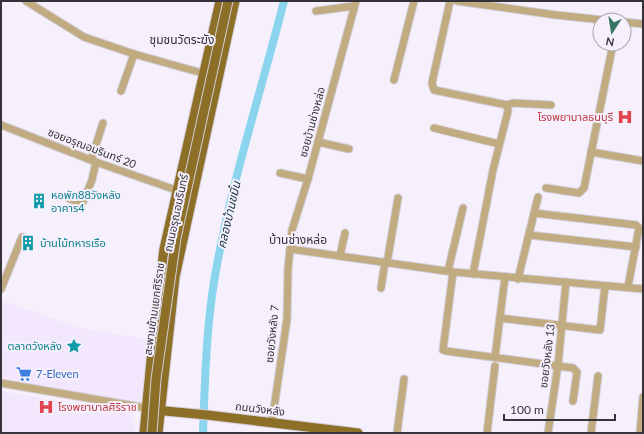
<svg xmlns="http://www.w3.org/2000/svg" width="644" height="434" viewBox="0 0 644 434" font-family="Lato,'Noto Sans Thai',sans-serif">
	<style>
		.built { fill: #f2e7fd }
		.lines { fill: none; stroke-linecap: round; stroke-linejoin: round }
		.canal { stroke: #8ad4ed; stroke-width: 8 }
		.minor-casing { stroke: #d3ced9; stroke-width: 9 }
		.major-casing { stroke: #d3ced9; stroke-width: 11 }
		.minor { stroke: #c1ab80; stroke-width: 7 }
		.major { stroke: #8e6f28; stroke-width: 9 }
		.major-bridge-casing { stroke: #d3ced9; stroke-width: 11; stroke-linecap: butt }
		.major-bridge { stroke: #8e6f28; stroke-width: 9 }
		.labels { text-anchor: middle; stroke-width: 4; stroke-linejoin: round; paint-order: stroke }
		.health-label { font-size: 11px; fill: #be3a42; stroke: #f6f0fc; text-anchor: end }
		.street-label { font-size: 11px; fill: #353239; stroke: #f6f0fc }
		.culture-label { font-size: 11px; fill: #0d838f; stroke: #f6f0fc; text-anchor: start }
		.shop-label { font-size: 11px; fill: #366cbe; stroke: #f6f0fc; text-anchor: start }
		.neighbourhood-label { font-size: 12px; fill: #332b3a; stroke: #f6f0fc }
		.water-label { font-size: 12px; font-style: italic; fill: #0f323d; stroke: #f6f0fc }
	</style>
	<rect width="100%" height="100%" fill="#f6f0fc"/>
	<g class="built">
		<polygon points="1,300 79,328 148,339 141,403 25,383 1,377"/>
		<polygon points="1,391 130,414 135,424 134,433 1,433"/>
	</g>
	<g class="lines">
		<path class="canal" d="M203 433C205 381 206 328 215 276 231 183 261 92 284 1"/>
		<defs>
			<g id="minor">
				<polyline points="26,1 84,37 134,54 202,73"/>
				<polyline points="450,1 432,83 434,90 507,105 513,103 551,105"/>
				<polyline points="457,1 556,15 603,20"/>
				<polyline points="316,11 354,6"/>
				<polyline points="624,22 643,24"/>
				<polyline points="394,80 414,1"/>
				<polyline points="121,91 134,54"/>
				<polyline points="1,125 96,162 176,190"/>
				<polyline points="434,128 499,144"/>
				<polyline points="318,142 349,149"/>
				<polyline points="591,152 643,161"/>
				<polyline points="91,160 103,123"/>
				<polyline points="280,173 308,179"/>
				<polyline points="546,188 579,193 584,188 613,44"/>
				<polyline points="68,198 80,203 83,202 92,180 96,162"/>
				<polyline points="534,213 636,225 639,228 628,287"/>
				<polyline points="529,235 636,247"/>
				<polyline points="290,249 453,272 643,289"/>
				<polyline points="340,256 345,233"/>
				<polyline points="387,263 398,198"/>
				<polyline points="448,271 463,208"/>
				<polyline points="453,272 443,350 446,351 573,368 577,372 573,401"/>
				<polyline points="473,274 493,170 508,111 507,105"/>
				<polyline points="518,279 538,197"/>
				<polyline points="381,288 385,262"/>
				<polyline points="1,289 22,237"/>
				<polyline points="500,318 600,330 605,286"/>
				<polyline points="495,357 505,277"/>
				<polyline points="1,383 146,408"/>
				<polyline points="272,422 287,319 288,269 292,230 308,179 356,1"/>
				<polyline points="397,433 404,379"/>
				<polyline points="487,433 495,366"/>
				<polyline points="548,433 558,365 566,282"/>
				<polyline points="591,433 598,376"/>
				<polyline points="640,433 643,397"/>
			</g>
			<g id="major">
				<polyline points="155,410 207,415 358,433"/>
				<polyline points="144,433 154,330 164,249 220,1"/>
				<polyline points="158,433 175,277 235,1"/>
			</g>
		</defs>
		<use href="#minor" class="minor-casing"/>
		<use href="#major" class="major-casing"/>
		<use href="#minor" class="minor"/>
		<use href="#major" class="major"/>
		<defs>
			<polyline id="major-bridge" points="152,433 156,379 176,238 228,1"/>
		</defs>
		<use href="#major-bridge" class="major-bridge-casing"/>
		<use href="#major-bridge" class="major-bridge"/>
	</g>
	<defs>
		<symbol id="hospital-bare" viewBox="-9 -9 18 18"><path d="M-5-5h3v3.5h4V-5h3V5h-3V1.5h-4V5h-3Z" fill="#e0444e" stroke="#f6f0fc" stroke-width="2.5" paint-order="stroke"/></symbol>
		<symbol id="building-bare" viewBox="-9 -9 18 18"><path d="M-4-6H4V6H1V3H-1V6H-4ZM-2.5-4.3h1.7v1.8h-1.7ZM.8-4.3h1.7v1.8H.8ZM-2.5-1h1.7V.8h-1.7ZM.8-1h1.7V.8H.8Z" fill="#0f9aa8" stroke="#f6f0fc" stroke-width="2.5" paint-order="stroke"/></symbol>
		<symbol id="sight-bare" viewBox="-9 -9 18 18"><path d="M0-6L1.8-2.2L6-1.7L2.9 1.2L3.7 5.4L0 3.3L-3.7 5.4L-2.9 1.2L-6-1.7L-1.8-2.2Z" fill="#0f9aa8" stroke="#f6f0fc" stroke-width="2.5" paint-order="stroke"/></symbol>
		<symbol id="supermarket-bare" viewBox="-9 -9 18 18"><path d="M-6-5.5h2.5l.6 2H6L4.5 2H-2.5L-4.4-4H-6ZM-1.5 3.2a1.3 1.3 0 1 0 .1 0ZM3 3.2a1.3 1.3 0 1 0 .1 0Z" fill="#3f7fe0" stroke="#f6f0fc" stroke-width="2.5" paint-order="stroke"/></symbol>
	</defs>
	<g fill-rule="evenodd">
		<use href="#hospital-bare" x="614" y="106" width="22" height="22"/>
		<use href="#building-bare" x="28" y="190" width="22" height="22"/>
		<use href="#building-bare" x="17" y="232" width="22" height="22"/>
		<use href="#sight-bare" x="63" y="335" width="22" height="22"/>
		<use href="#supermarket-bare" x="13" y="363" width="22" height="22"/>
		<use href="#hospital-bare" x="35" y="396" width="22" height="22"/>
	</g>
	<g class="labels">
		<g class="health-label">
			<text x="613" y="121">โรงพยาบาลธนบุรี</text>
			<text x="58" y="411" text-anchor="start">โรงพยาบาลศิริราช</text>
		</g>
		<g class="street-label">
			<text transform="translate(312 122) rotate(-75)" y="4">ซอยบ้านช่างหล่อ</text>
			<text transform="translate(92 148) rotate(21)" y="4">ซอยอรุณอมรินทร์ 20</text>
			<text transform="translate(176 213) rotate(-78)" y="4">ถนนอรุณอมรินทร์</text>
			<text transform="translate(154 309) rotate(-82)" y="4">สะพานข้ามแยกศิริราช</text>
			<text transform="translate(272 334) rotate(-84)" y="4">ซอยวังหลัง 7</text>
			<text transform="translate(547 356) rotate(-83)" y="4">ซอยวังหลัง 13</text>
			<text transform="translate(260 409) rotate(7)" y="4">ถนนวังหลัง</text>
		</g>
		<g class="culture-label">
			<text x="51" y="199">หอพัก88วังหลัง<tspan x="51" dy="13">อาคาร4</tspan></text>
			<text x="40" y="247">บ้านไม้ทหารเรือ</text>
			<text x="62" y="350" text-anchor="end">ตลาดวังหลัง</text>
		</g>
		<g class="shop-label">
			<text x="36" y="378">7-Eleven</text>
		</g>
		<g class="neighbourhood-label">
			<text x="182" y="44">ชุมชนวัดระฆัง</text>
			<text x="298" y="244">บ้านช่างหล่อ</text>
		</g>
		<g class="water-label">
			<text transform="translate(229 215) rotate(-77)" y="4">คลองบ้านขมิ้น</text>
		</g>
	</g>
	<rect width="644" height="434" fill="none" stroke="#353239" stroke-width="4"/>
	<g transform="translate(612 32) rotate(192)"><circle r="19" fill="#f6f0fc" stroke="#a9a4ae"/>
	<path d="M0-3L7 15L0 10L-7 15Z" fill="#397661"/>
	<text y="-6" font-size="11" font-weight="bold" text-anchor="middle" fill="#353239">N</text>
	</g>
	<path d="M504 414v6h111v-6" fill="none" stroke="#353239" stroke-width="2"/>
	<text x="510" y="414" font-size="12" fill="#353239" stroke="#f6f0fc" stroke-width="3" paint-order="stroke">100 m</text>
</svg>
